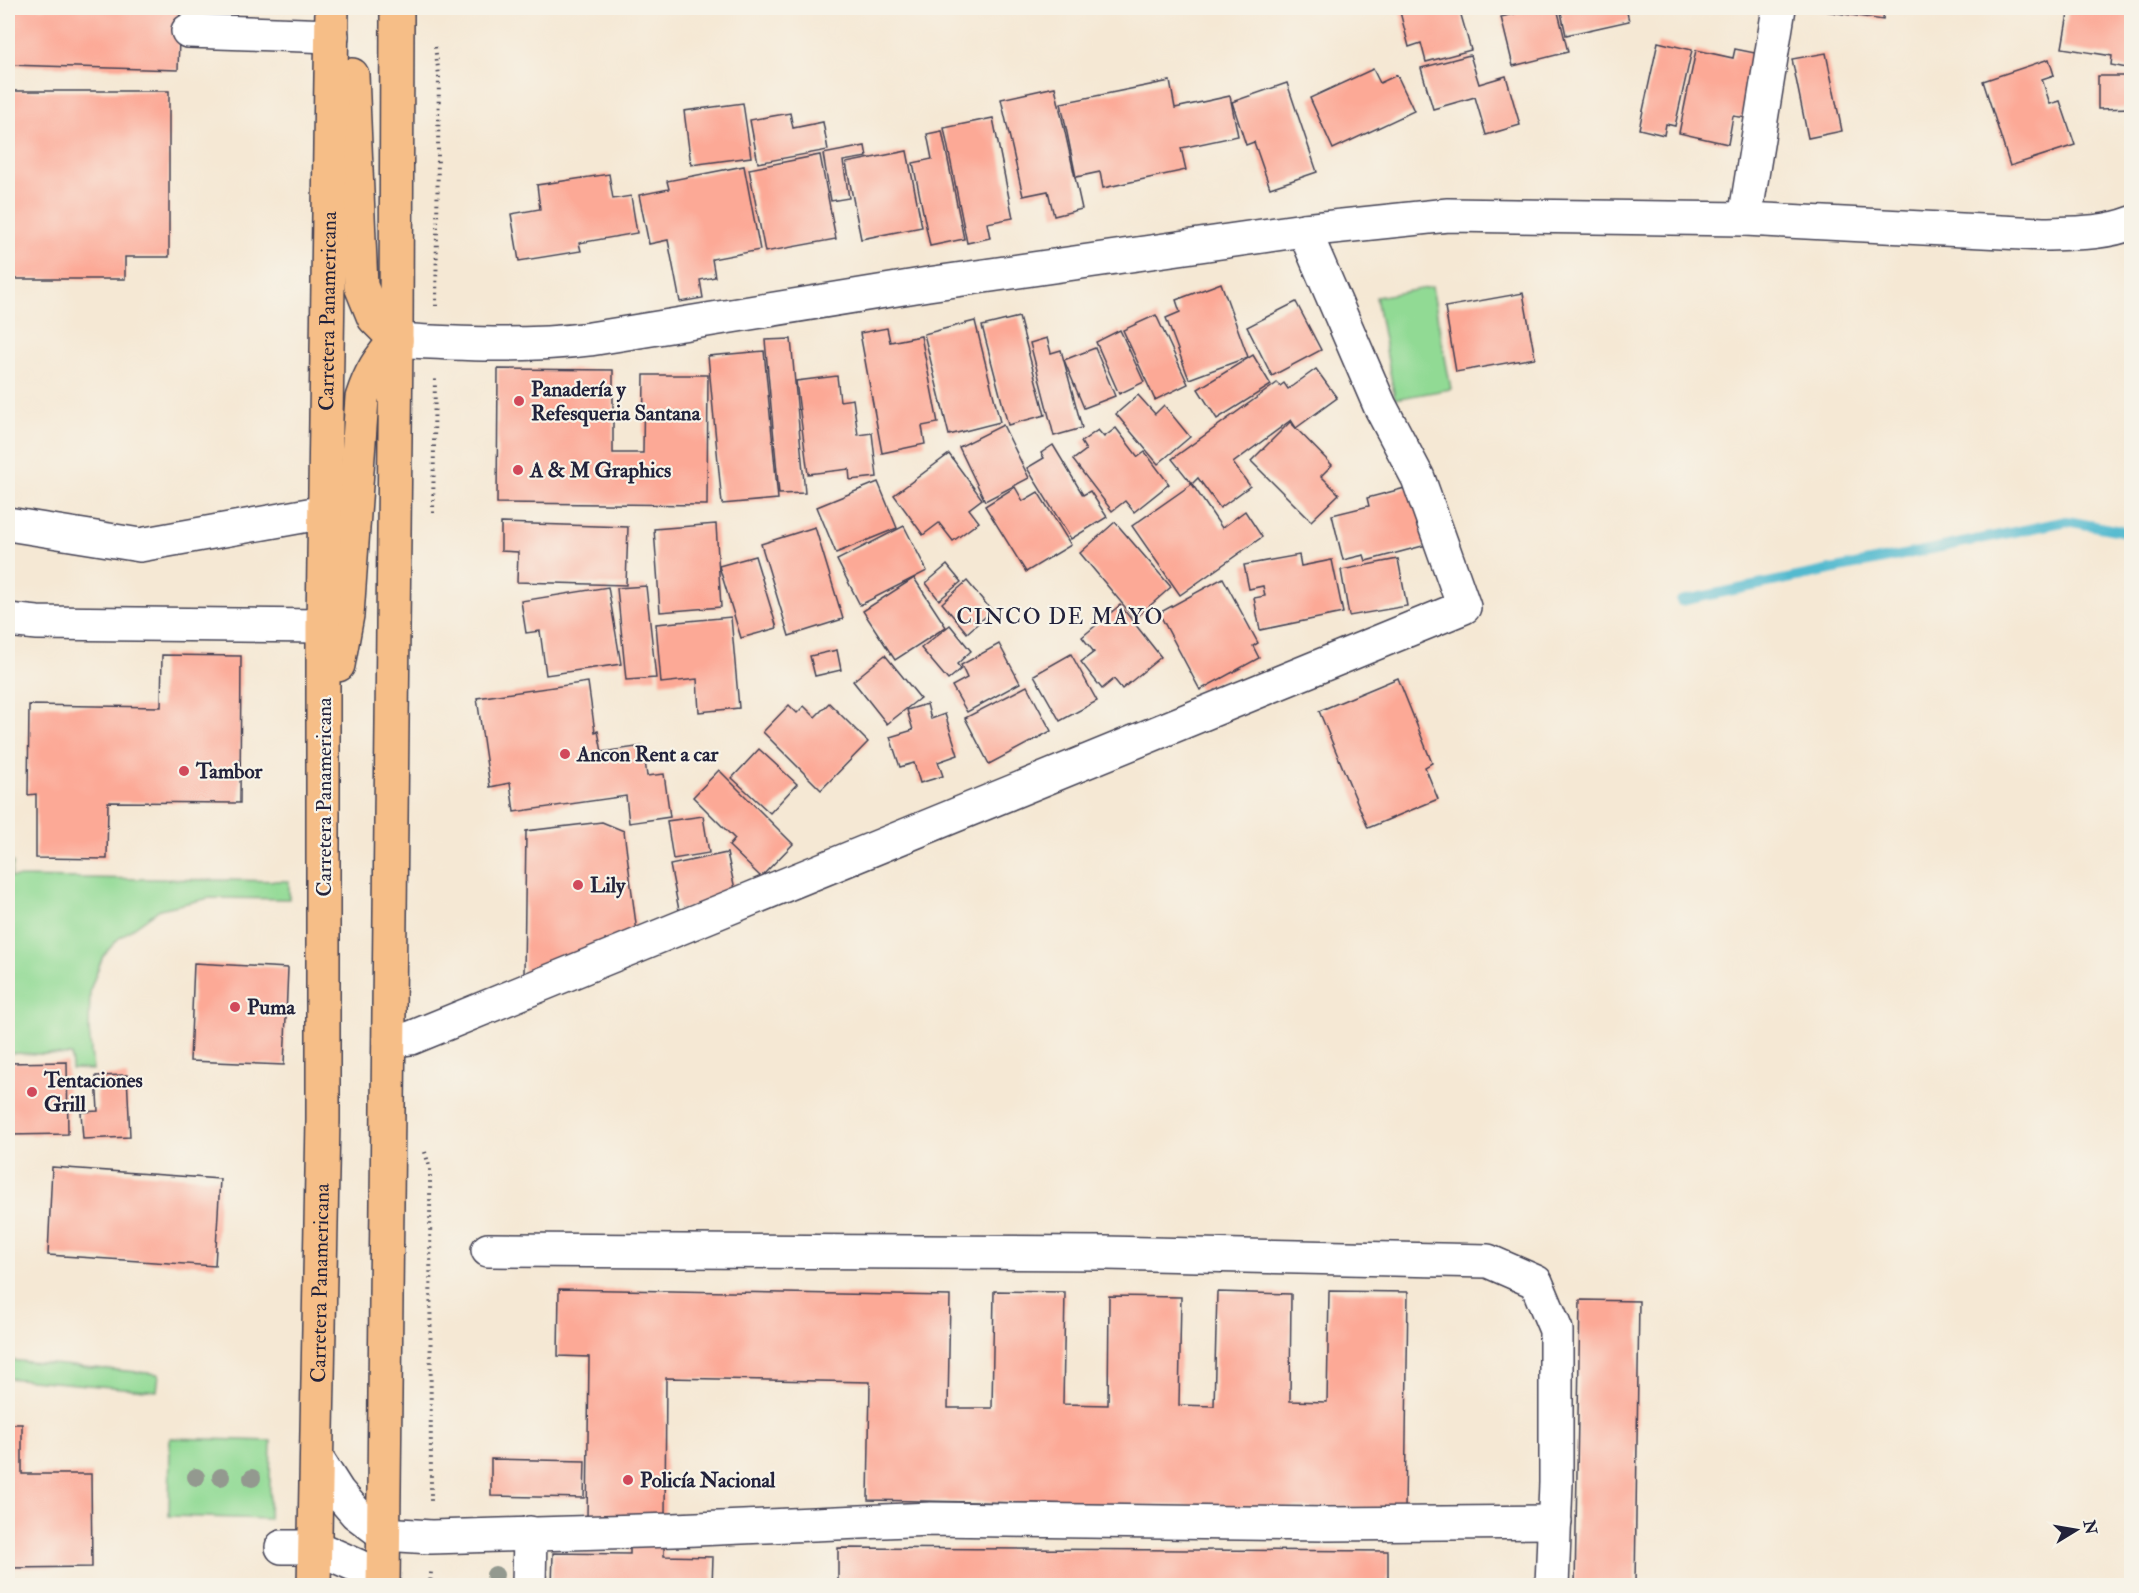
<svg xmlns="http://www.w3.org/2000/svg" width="2139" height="1593" viewBox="0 0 2139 1593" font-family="'IM FELL Double Pica',serif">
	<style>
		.green { fill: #91da94; stroke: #5a7e68; stroke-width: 1.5 }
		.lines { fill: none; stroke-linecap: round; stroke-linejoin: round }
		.stream { stroke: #52bacf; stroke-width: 10 }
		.building { fill: #fca996 }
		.minor-casing { stroke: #424052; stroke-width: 36 }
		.highway-casing { stroke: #424052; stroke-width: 36 }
		.path { stroke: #424052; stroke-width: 4; stroke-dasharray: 1.5 4.5; stroke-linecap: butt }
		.minor { stroke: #fff; stroke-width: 33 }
		.highway { stroke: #f6be87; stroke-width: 33 }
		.tree { fill: #93998f }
		.poi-dot { fill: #d1495b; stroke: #f7f3e8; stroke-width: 2 }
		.labels { text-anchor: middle; stroke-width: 4.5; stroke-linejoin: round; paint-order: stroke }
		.street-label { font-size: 21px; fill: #22223b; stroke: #f7f3e8 }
		.poi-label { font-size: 21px; font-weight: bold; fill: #22223b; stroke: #f7f3e8; text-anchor: start }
		.neighbourhood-label { font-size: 22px; letter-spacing: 1.5px; fill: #22223b; stroke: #f7f3e8 }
	</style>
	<rect width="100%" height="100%" fill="#f7f3e8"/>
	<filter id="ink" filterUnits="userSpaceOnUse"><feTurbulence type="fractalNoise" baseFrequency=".0167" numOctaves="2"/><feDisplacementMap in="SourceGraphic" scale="12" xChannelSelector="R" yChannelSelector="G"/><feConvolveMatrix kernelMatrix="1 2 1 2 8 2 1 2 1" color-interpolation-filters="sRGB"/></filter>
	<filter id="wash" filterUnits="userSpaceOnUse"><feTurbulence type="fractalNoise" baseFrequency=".008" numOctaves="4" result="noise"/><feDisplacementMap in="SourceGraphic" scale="24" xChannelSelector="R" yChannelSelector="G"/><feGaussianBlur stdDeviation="1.35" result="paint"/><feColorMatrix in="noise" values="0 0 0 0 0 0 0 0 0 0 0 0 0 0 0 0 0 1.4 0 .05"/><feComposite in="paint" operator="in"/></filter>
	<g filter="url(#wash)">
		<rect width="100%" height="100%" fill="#f5e8d4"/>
		<g class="green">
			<polygon points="1432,287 1451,389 1395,399 1376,297"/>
			<polygon points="8,861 13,862 11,877 289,881 289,899 210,898 160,909 118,939 103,956 90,990 89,1031 93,1070 72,1069 71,1055 8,1053"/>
			<polygon points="8,1360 159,1374 157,1391 8,1378"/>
			<polygon points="170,1438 271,1441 269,1519 169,1516"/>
		</g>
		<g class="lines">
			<polyline class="stream" points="1681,601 2067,521 2132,533"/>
		</g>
		<g id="blocks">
			<g class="building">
				<polygon points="8,8 180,8 178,70 8,65"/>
				<polygon points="1399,8 1459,8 1471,50 1426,62 1421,43 1409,47"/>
				<polygon points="1524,8 1557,8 1568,52 1513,66 1501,17 1525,11"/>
				<polygon points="1560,8 1626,8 1629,21 1566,35"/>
				<polygon points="1805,8 1884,8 1883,20"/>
				<polygon points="2069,8 2132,8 2132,69 2111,65 2112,56 2062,48"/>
				<polygon points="1658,42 1692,50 1675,126 1666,124 1664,135 1639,129"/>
				<polygon points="1735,49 1760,54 1747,118 1733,116 1728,144 1679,133 1696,50 1733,58"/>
				<polygon points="1826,53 1842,131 1808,138 1792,59"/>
				<polygon points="1470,55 1479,84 1506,76 1520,125 1486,135 1475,97 1433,109 1421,68"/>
				<polygon points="2049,59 2054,75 2042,79 2050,104 2060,101 2075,145 2010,166 1983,81"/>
				<polygon points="1373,69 1380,83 1397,75 1414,111 1333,149 1310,98"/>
				<polygon points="2098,76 2132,76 2132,108 2098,109"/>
				<polygon points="1170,81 1175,108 1230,96 1238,136 1181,148 1186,170 1103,188 1100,172 1076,177 1061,103"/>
				<polygon points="1287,83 1317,172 1270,188 1254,142 1246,145 1232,102"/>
				<polygon points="1055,87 1082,209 1054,216 1048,191 1023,196 1001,99"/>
				<polygon points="8,91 169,91 169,257 125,257 125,279 8,279"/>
				<polygon points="743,103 751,157 691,165 684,111"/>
				<polygon points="790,113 793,128 823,122 828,150 758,163 750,120"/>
				<polygon points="993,118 1013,218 987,223 990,238 967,243 944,128"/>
				<polygon points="942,131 964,239 930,246 913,163 932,159 927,134"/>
				<polygon points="865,146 867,157 843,161 849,198 831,201 823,154"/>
				<polygon points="907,151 922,227 861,239 846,163"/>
				<polygon points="820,155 836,239 765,252 749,169"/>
				<polygon points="744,166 760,250 712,259 715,277 700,280 703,298 680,302 668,240 649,244 639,195 669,189 667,181"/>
				<polygon points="609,174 613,199 631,196 637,233 579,243 581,251 519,261 511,214 540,209 537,185"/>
				<polygon points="1221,283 1248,357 1189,379 1166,318 1180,312 1176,300"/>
				<polygon points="1523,293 1535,358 1456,372 1445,307"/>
				<polygon points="1296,302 1321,350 1272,376 1247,327"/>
				<polygon points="1156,315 1188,384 1155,400 1123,330"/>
				<polygon points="1019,317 1045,415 1008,425 982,326"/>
				<polygon points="975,321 1000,422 949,435 924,334"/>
				<polygon points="887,328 890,342 921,336 938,423 922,426 925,444 882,453 860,333"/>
				<polygon points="1120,330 1144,382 1119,394 1096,342"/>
				<polygon points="1047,338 1051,353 1061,350 1082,428 1054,436 1030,343"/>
				<polygon points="791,339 805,493 779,494 765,340"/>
				<polygon points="1095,348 1115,396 1084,408 1064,360"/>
				<polygon points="764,351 778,499 722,504 708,356"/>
				<polygon points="1253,355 1271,385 1217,419 1198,389"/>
				<polygon points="498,369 613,370 613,453 643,453 644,375 708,375 707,505 497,503"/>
				<polygon points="1316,369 1337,398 1296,428 1291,420 1233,463 1250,486 1220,508 1198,478 1192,484 1172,459 1277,383 1280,386 1284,383 1288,389"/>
				<polygon points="837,376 840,401 853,399 858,435 872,433 877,477 850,480 849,469 808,474 796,381"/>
				<polygon points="1138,395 1155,414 1164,405 1190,437 1158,464 1116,414"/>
				<polygon points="1290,422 1332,465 1321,476 1339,494 1311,521 1251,461"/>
				<polygon points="1003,425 1029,478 985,501 959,447"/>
				<polygon points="1116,428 1138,457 1145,452 1169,484 1134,512 1125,501 1112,511 1073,460 1086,450 1081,442 1098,430 1104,437"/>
				<polygon points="1053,445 1083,495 1090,491 1107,517 1071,539 1027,468 1044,458 1041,453"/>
				<polygon points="949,454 982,499 969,509 979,522 953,541 939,523 923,535 894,495"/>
				<polygon points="878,482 897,528 836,553 817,507"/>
				<polygon points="1192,484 1222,528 1245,511 1262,537 1180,595 1132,526"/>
				<polygon points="1015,487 1023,501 1038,492 1071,545 1026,572 985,506"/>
				<polygon points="1409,487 1434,543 1366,561 1364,555 1343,560 1332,515 1369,506 1367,498"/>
				<polygon points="1115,522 1171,587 1135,619 1080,553"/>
				<polygon points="501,523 628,527 626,585 517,582 518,552 501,551"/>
				<polygon points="716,524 721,607 660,612 654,529"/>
				<polygon points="904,526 927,571 860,605 837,560"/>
				<polygon points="815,527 843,619 789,636 761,544"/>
				<polygon points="1299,555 1301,566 1332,560 1343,613 1260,630 1254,598 1265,596 1263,586 1249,589 1244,565"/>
				<polygon points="755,556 777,628 741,638 719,566"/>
				<polygon points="1398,559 1407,606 1349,616 1341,570"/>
				<polygon points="947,565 961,582 939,600 926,583"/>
				<polygon points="914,578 946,627 895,660 863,611"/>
				<polygon points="1223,578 1258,643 1253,646 1259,658 1200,690 1159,613"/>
				<polygon points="967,581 992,611 967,633 942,603"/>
				<polygon points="646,586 656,678 626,680 617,588"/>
				<polygon points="608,587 621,664 546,675 540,631 526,633 521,601"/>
				<polygon points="1120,605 1161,657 1122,689 1114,679 1102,689 1081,662 1094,652 1082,637"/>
				<polygon points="731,617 739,708 699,712 697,679 661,683 656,624"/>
				<polygon points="950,625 971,651 957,664 961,669 948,680 921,648"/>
				<polygon points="999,644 1020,683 967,712 952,686 967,678 961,665"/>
				<polygon points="837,650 841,670 815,676 810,656"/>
				<polygon points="1071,654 1097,701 1060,721 1034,675"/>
				<polygon points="162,655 241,656 240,803 108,802 107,859 36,858 36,794 28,795 29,705 161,707"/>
				<polygon points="885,655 920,698 887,724 853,681"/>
				<polygon points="1398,678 1432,763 1425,767 1438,799 1368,828 1319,711"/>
				<polygon points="588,682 595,732 598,731 602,752 643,746 647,776 664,774 670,817 629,823 626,796 514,812 510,783 490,787 477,698"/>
				<polygon points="1027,686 1051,731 989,764 965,718"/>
				<polygon points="829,703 868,742 821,790 763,732 789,705 797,713 804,706 815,717"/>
				<polygon points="927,704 931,719 945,714 958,755 938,762 943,776 920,783 914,763 900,767 890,737 913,730 907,710"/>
				<polygon points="759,749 797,784 770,813 732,778"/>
				<polygon points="719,770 793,844 761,877 729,846 735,839 693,797"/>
				<polygon points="703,816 709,853 673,859 667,821"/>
				<polygon points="602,822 624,831 638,940 524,974 526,831"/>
				<polygon points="727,853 737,898 679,910 670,865"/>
				<polygon points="194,963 288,968 284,1065 190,1061"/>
				<polygon points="67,1062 68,1134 8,1135 8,1063"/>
				<polygon points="127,1075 130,1137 83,1139 81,1112 98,1111 96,1076"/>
				<polygon points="52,1167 220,1179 215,1266 48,1255"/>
				<polygon points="559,1289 950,1296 948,1408 992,1408 994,1291 1065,1292 1063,1404 1108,1405 1109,1296 1181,1297 1179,1405 1214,1406 1217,1292 1291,1294 1290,1401 1327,1402 1329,1291 1408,1292 1405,1510 868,1500 870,1382 666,1378 665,1520 587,1519 589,1357 558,1356"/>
				<polygon points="1580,1300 1639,1301 1635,1586 1575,1586"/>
				<polygon points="8,1424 22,1424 22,1474 91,1474 92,1567 8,1568"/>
				<polygon points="491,1459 585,1461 584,1498 491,1496"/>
				<polygon points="630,1544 664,1545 664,1556 713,1557 712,1586 552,1586 553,1553 630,1554"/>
				<polygon points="838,1548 1388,1551 1388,1586 838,1586"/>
			</g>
		</g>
	</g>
	<g filter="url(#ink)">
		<use href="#blocks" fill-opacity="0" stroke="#424052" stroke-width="1.5"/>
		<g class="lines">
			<defs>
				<g id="minor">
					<polyline points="188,31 332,36"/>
					<polyline points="1745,219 1779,8"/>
					<path d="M396 340C460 344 526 347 590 339L928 284 1304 230 1448 215 1745 219 2043 234C2072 233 2104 234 2132 223"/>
					<polyline points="8,524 140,545 325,512"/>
					<polyline points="8,620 37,623 323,626"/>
					<polyline points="389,1041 411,1038 1464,607 1418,478 1380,406 1304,230"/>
					<polyline points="488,1250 1105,1253 1488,1261 1536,1282 1556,1330 1556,1483 1552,1586"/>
					<polyline points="317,1459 338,1492 356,1513 384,1534 431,1537 674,1530 931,1519 1327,1524 1555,1522"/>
					<polyline points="282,1547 315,1547 358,1566 373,1586"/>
					<polyline points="529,1586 530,1533"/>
				</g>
				<g id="highway">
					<polyline points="352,75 361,286 374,318 396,340"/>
					<path d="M338 665 347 615 362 398C370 373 379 359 396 340"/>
					<path id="s1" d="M314 1586 323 1120V626L332 8"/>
					<polyline points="383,1586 396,340 397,8"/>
				</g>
			</defs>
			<use href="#minor" class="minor-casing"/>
			<use href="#highway" class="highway-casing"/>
			<g class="path">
				<polyline points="435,47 439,75 436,306"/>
				<polyline points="433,513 435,377"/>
				<polyline points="425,1152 430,1169 431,1501"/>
				<polyline points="430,1586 431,1571"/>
			</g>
			<use href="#minor" class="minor"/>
			<use href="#highway" class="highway"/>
		</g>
		<g class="tree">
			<circle cx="196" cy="1477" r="9"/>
			<circle cx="221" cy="1477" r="9"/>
			<circle cx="252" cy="1478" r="9"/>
			<circle cx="495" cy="1575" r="9"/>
		</g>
	</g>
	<g class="poi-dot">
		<circle cx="519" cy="401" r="6"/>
		<circle cx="518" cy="470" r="6"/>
		<circle cx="565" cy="754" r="6"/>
		<circle cx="184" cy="771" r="6"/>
		<circle cx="578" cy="885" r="6"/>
		<circle cx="235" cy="1007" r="6"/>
		<circle cx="32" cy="1092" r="6"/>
		<circle cx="628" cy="1480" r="6"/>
	</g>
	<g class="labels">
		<g class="street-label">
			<text dy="7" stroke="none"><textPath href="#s1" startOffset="1275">Carretera Panamericana</textPath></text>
			<text transform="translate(324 797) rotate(-90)" y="7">Carretera Panamericana</text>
			<text dy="7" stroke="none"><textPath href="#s1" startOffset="303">Carretera Panamericana</textPath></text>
		</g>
		<g class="poi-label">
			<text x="531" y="396">Panadería y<tspan x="531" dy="24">Refesqueria Santana</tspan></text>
			<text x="530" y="477">A &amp; M Graphics</text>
			<text x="577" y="761">Ancon Rent a car</text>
			<text x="196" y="778">Tambor</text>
			<text x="590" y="892">Lily</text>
			<text x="247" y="1014">Puma</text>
			<text x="44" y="1087">Tentaciones<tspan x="44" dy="24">Grill</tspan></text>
			<text x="640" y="1487">Policía Nacional</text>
		</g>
		<g class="neighbourhood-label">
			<text x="1060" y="624">CINCO DE MAYO</text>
		</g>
	</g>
	<rect width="2139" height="1593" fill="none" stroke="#f7f3e8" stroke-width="30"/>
	<g transform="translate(2076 1530) rotate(79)" stroke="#f7f3e8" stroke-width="4.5" paint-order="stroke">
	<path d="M0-4.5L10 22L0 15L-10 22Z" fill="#22223b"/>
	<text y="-9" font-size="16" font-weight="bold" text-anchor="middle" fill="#22223b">N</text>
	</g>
</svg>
